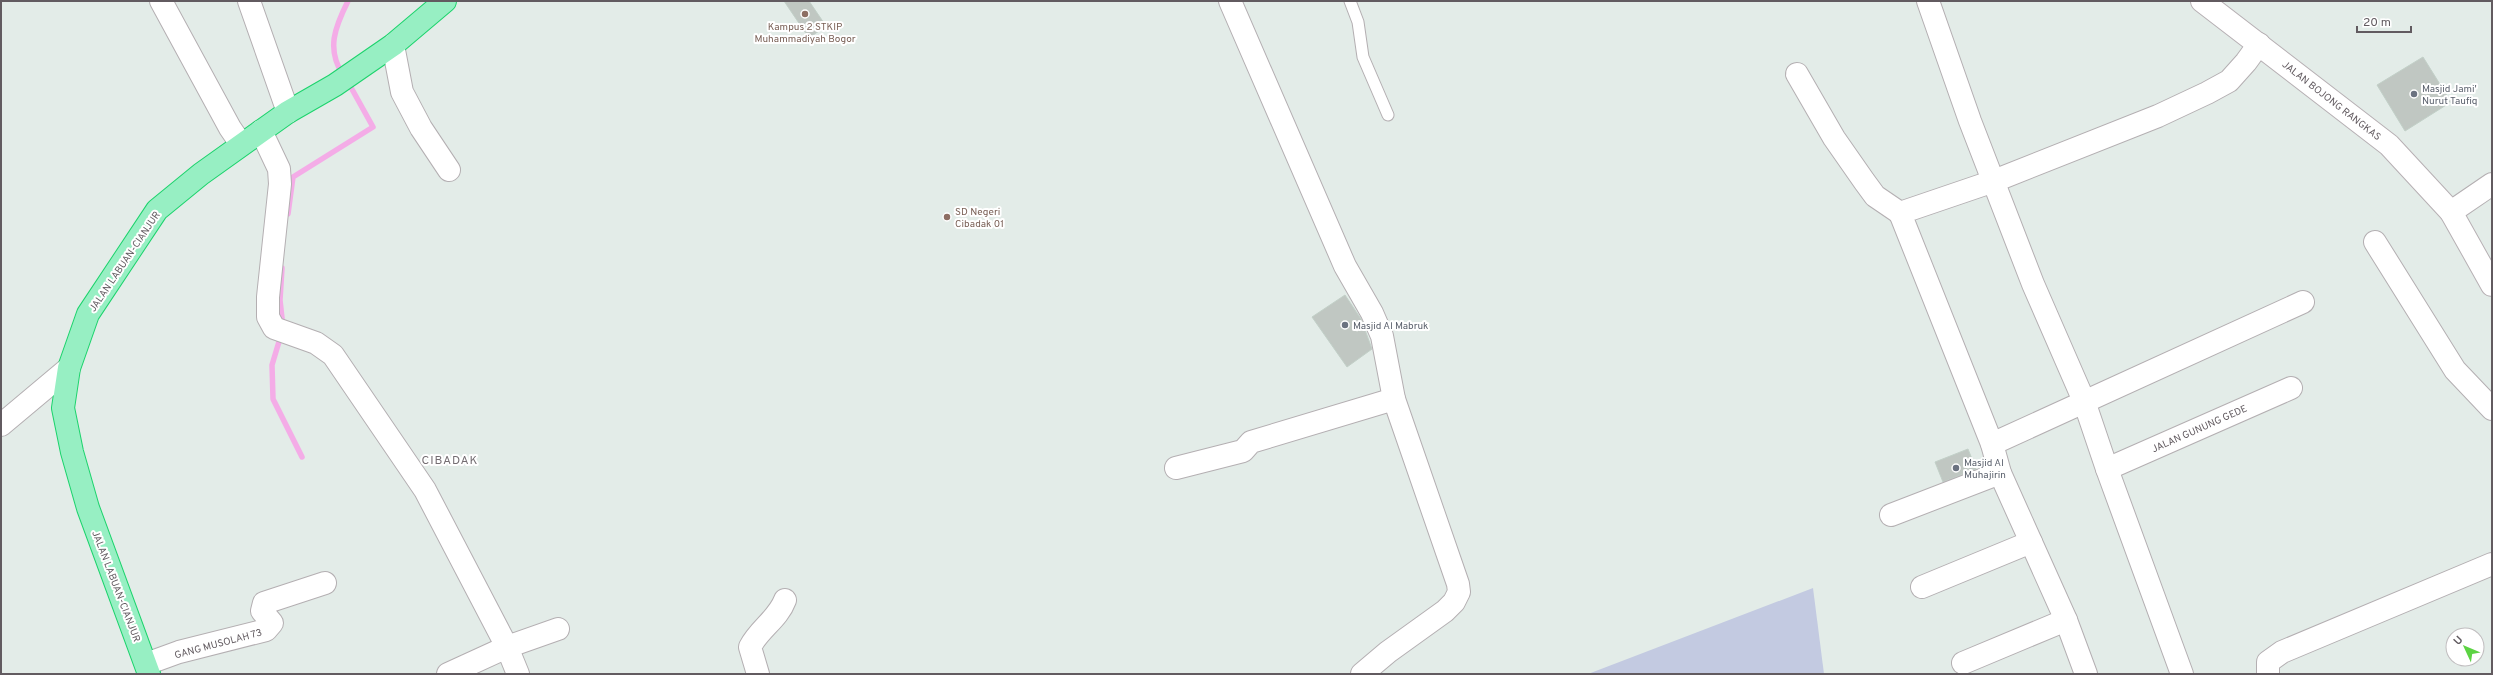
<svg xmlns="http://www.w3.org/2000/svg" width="2493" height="675" viewBox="0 0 2493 675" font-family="Overpass,sans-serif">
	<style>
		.green { fill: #c3cae1 }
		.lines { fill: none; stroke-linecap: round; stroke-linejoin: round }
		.stream { stroke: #f4ace7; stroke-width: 5.5 }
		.building { fill: #c0c7c2; stroke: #c2d0c8 }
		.lane-casing { stroke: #b4afb2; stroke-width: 13 }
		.street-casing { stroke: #b4afb2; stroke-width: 24 }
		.secondary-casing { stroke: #b7b0b4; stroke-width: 24 }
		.highway-casing { stroke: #1cd36c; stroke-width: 24 }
		.lane { stroke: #fff; stroke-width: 11 }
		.street { stroke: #fff; stroke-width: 22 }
		.secondary { stroke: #fff; stroke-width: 22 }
		.highway { stroke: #97efc3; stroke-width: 22 }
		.education-dot { fill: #8d6e63; stroke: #fff; stroke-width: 1.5 }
		.worship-dot { fill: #6b7280; stroke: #fff; stroke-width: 1.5 }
		.labels { text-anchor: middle; stroke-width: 4; stroke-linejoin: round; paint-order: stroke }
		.education-label { font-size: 10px; fill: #785e54; stroke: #fff }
		.worship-label { font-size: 10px; fill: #5b616d; stroke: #fff; text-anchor: start }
		.street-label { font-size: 10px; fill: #625b60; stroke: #fff }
		.quarter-label { font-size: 12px; letter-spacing: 1px; fill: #746d72; stroke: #fff }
	</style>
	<rect width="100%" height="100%" fill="#e3ece8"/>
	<polygon class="green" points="1813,588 1824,674 1588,674"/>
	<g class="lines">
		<g class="stream">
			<path d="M343 75C326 49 335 27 348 1"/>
			<polyline points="288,214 293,177 373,127 348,82"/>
			<polyline points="282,268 280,300 283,327"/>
			<polyline points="281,335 272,365 273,399 302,457"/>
		</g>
	</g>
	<g class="building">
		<polygon points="784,1 809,1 826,26 809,38"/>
		<polygon points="2423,57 2451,102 2405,131 2377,85"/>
		<polygon points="1345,295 1361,319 1372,349 1347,367 1312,317"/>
		<polygon points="1968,449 1976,469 1943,482 1935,462"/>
	</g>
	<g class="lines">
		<defs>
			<polyline id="lane" points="1350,1 1358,22 1363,57 1388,115"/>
			<g id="street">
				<polyline points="161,1 230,128 241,144"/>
				<polyline points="249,1 288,112"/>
				<polyline points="1230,1 1345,266 1372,313 1382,336 1394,399 1458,584 1459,592 1454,602 1445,611 1388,652 1362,674"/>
				<polyline points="1928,1 1970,121 2033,284 2084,401 2107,469 2182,674"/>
				<polyline points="393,45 402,92 421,128 449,170"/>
				<polyline points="1797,74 1834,138 1864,181 1875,196 1900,213"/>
				<polyline points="261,131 279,169 280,184 268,297 268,317 274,328 316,343 333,355 425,490 507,647 518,674"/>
				<polyline points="2451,212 2492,184"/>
				<polyline points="2375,242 2455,370 2492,409"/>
				<polyline points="1,425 69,368"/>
				<polyline points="1992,444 2303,302"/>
				<polyline points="1176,468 1243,451 1251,442 1394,399"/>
				<polyline points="2107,469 2291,388"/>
				<polyline points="1891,515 2000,473"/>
				<polyline points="1922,587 2031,542"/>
				<polyline points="1963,663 2066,620"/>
				<polyline points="146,664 179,652 266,630 272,623 262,611 264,603 325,583"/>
				<polyline points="448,674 507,647 558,629"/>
				<path d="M758 674 750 647C759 629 778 619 785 600"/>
				<polyline points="2086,674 2066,620 2000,473 1992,444 1900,213 1994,181 2158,116 2207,93 2229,81 2246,62 2259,44"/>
				<polyline points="2268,674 2268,662 2282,652 2492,564"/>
			</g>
			<polyline id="secondary" points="2202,1 2389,145 2451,212 2492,285"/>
			<polyline id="highway" points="149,674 88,508 72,452 63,408 69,368 88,314 157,210 201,174 288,112 335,85 393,45 445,1"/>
		</defs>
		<use href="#lane" class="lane-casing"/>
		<use href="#street" class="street-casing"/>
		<use href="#secondary" class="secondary-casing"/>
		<use href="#highway" class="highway-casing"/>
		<use href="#lane" class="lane"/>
		<use href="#street" class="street"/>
		<use href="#secondary" class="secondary"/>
		<use href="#highway" class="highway"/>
	</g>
	<g class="education-dot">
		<circle cx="805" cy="14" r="4"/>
		<circle cx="947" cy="217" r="4"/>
	</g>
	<g class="worship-dot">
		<circle cx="2414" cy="94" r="4"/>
		<circle cx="1345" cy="325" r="4"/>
		<circle cx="1956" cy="468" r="4"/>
	</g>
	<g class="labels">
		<g class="education-label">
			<text x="805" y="30">Kampus 2 STKIP<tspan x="805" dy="12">Muhammadiyah Bogor</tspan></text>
			<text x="955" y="215" text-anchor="start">SD Negeri<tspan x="955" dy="12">Cibadak 01</tspan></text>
		</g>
		<g class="worship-label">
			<text x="2422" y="92">Masjid Jami'<tspan x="2422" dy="12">Nurut Taufiq</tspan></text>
			<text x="1353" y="329">Masjid Al Mabruk</text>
			<text x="1964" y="466">Masjid Al<tspan x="1964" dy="12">Muhajirin</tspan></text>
		</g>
		<g class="street-label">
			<text transform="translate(2332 100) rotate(38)" y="4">JALAN BOJONG RANGKAS</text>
			<text transform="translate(124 261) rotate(-56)" y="4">JALAN LABUAN-CIANJUR</text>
			<text transform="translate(2199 428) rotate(-24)" y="4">JALAN GUNUNG GEDE</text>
			<text transform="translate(117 586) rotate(69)" y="4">JALAN LABUAN-CIANJUR</text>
			<text transform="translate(218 643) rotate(-15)" y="4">GANG MUSOLAH 73</text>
		</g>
		<g class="quarter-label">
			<text x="450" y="464">CIBADAK</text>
		</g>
	</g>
	<rect width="2493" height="675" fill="none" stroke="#625b60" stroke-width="4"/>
	<g transform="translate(2465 647) rotate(314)"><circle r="19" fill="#ffffff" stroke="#c0bdbf"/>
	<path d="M0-3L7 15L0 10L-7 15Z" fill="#5cd343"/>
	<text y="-6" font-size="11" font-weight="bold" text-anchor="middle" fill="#625b60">U</text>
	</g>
	<path d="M2357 26v6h54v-6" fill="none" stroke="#625b60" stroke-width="2"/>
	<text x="2363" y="26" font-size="12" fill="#625b60" stroke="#ffffff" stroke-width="3" paint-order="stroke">20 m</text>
</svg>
